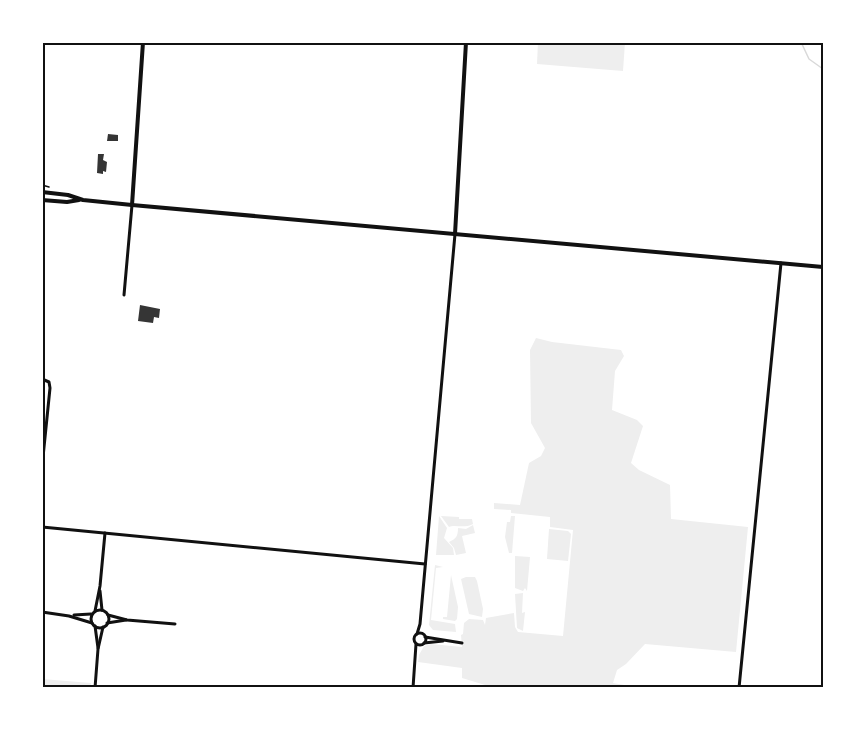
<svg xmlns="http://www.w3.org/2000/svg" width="865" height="730" viewBox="0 0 865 730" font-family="Cabin,sans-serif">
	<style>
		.green { fill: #eee }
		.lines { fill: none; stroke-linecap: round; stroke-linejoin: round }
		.stream { stroke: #d9d9d9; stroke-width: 1.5 }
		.building { fill: #353535 }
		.path { stroke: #111; stroke-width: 1.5 }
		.minor { stroke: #111; stroke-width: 3 }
		.tertiary { stroke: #111; stroke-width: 4 }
		.secondary { stroke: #111; stroke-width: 4 }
		.neatline { fill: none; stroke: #111; stroke-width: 2 }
	</style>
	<rect width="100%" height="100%" fill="#fff"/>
	<g class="green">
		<polygon points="538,42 625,42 623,71 537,64"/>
		<polygon points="536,338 552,342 621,350 624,356 615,371 612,410 637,420 643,426 631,463 639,470 670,485 671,519 748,527 736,652 645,644 626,664 617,670 613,683 641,688 495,688 462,678 462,668 418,662 419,655 424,646 431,644 462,647 461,635 463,634 464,623 469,619 483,620 485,625 486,618 514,613 515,627 518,632 563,636 573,530 550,527 550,517 511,513 511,510 494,509 494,503 520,505 529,463 541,456 545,448 531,423 530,350"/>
		<polygon points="439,516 447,528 444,538 453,548 454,555 436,555"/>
		<path d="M441 516 459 517V519H472L473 524C463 529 455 524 449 527Z"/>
		<polygon points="511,516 515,516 512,553 509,553 505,537 507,522 510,522"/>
		<path d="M473 525 475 533 462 536 466 553 456 555 454 548 449 542C456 539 458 536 458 528L466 529Z"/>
		<polygon points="549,529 568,531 571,534 568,561 547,559"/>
		<polygon points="515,556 530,557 527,591 525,588 523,591 515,588"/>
		<polygon points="435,565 443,567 436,568 431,620 455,624 456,632 433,630 429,625"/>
		<polygon points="451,575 458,607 457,619 455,621 443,619 443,617 447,617"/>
		<polygon points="466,577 475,577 477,581 483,609 482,617 469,614 461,579"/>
		<polygon points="523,593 522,613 525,612 523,631 517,628 515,594"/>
		<polygon points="42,679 91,683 90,688 42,688"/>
	</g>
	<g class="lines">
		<polyline class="stream" points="801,42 809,59 823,69"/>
	</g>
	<g class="building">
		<polygon points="108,134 118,135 118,141 107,141"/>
		<polygon points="98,154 104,154 103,160 107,162 106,172 103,171 103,174 97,173"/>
		<polygon points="140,305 160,309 159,318 154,317 153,323 138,321"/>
	</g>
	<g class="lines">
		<polyline class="path" points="42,185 49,187"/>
		<g class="minor">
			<polyline points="42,122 43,122"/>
			<polyline points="124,295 132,205"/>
			<polyline points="42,379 49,382 50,388 42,467"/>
			<polyline points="42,527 425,564"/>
			<polyline points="100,591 102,610"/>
			<circle cx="100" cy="619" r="9"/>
			<polyline points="95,611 100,586 105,533"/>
			<polyline points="42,612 69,616 92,623"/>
			<polyline points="74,615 91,614"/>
			<polyline points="108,615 127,620 175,624"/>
			<polyline points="107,623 126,620"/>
			<polyline points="95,626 98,648"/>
			<circle cx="420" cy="639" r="6"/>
			<polyline points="417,634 420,624 455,234"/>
			<polyline points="425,637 462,643"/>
			<polyline points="424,643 443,641"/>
			<polyline points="95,688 98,649 103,627"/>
			<polyline points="413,688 416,644"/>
			<polyline points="739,688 781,263"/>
		</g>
		<g class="tertiary">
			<polyline points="132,205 143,42"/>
			<polyline points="455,234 466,42"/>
		</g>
		<g class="secondary">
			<polyline points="42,192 68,195 83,200 132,205 823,267"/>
			<polyline points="42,200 67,202 79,200"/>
		</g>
	</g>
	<rect width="865" height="730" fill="none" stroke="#ffffff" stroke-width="87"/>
	<rect x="44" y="44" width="778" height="642" class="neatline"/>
</svg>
